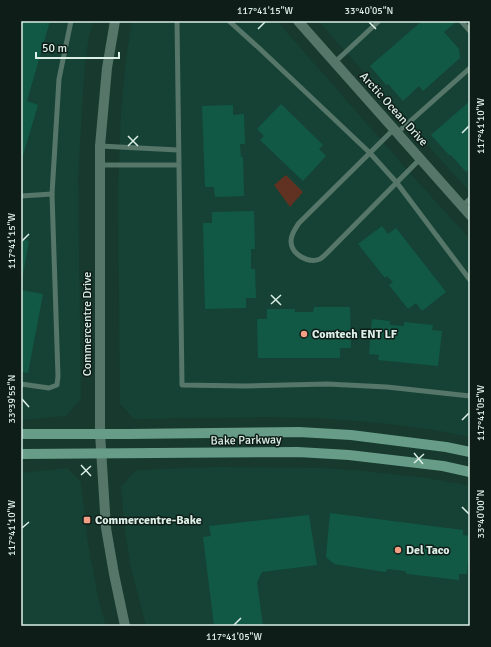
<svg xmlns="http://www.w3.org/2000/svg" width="491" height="647" viewBox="0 0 491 647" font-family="Signika,sans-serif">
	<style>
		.built { fill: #154234 }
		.green { fill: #613121 }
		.building { fill: #115945 }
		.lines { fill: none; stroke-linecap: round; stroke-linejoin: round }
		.service { stroke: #557669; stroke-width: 5 }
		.tertiary { stroke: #557669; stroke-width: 10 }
		.secondary { stroke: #669c88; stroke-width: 10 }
		.ticks { fill: none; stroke: #dcefe7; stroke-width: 1.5 }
		.poi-dot { fill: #f39f84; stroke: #0e1d18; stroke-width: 1.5 }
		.labels { text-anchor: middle; stroke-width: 3; stroke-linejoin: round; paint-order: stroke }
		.street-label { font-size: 12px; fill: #dcefe7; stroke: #0e1d18 }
		.poi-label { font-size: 12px; font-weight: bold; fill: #dcefe7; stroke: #0e1d18; text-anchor: start }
		.neatline { fill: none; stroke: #dcefe7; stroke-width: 1.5 }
		.ticks-label { font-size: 10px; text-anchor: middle; fill: #dcefe7 }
	</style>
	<rect width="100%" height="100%" fill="#17392e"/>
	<g class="built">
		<polygon points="21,21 93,21 88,41 84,74 78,179 81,399 66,416 21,420"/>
		<polygon points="132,21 277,21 417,181 470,239 470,437 434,430 390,424 318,418 265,417 134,419 120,404 118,195 121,112 126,59"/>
		<polygon points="319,21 470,21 470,192 422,139"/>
		<polygon points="217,467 320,468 356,470 427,478 470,486 470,626 146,626 130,564 124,523 121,487 136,470"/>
		<polygon points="67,468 81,482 87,538 99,602 106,626 21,626 21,473"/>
	</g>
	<polygon class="green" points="286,175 303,192 290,207 274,185"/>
	<g class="building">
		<polygon points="21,21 50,21 27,101 38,105 21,162"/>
		<polygon points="422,21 453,21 455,23 444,32 459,49 460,58 423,91 419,86 403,101 388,84 386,85 370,66"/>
		<polygon points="470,101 470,168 466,172 451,155 450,156 431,135"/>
		<polygon points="281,104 323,145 319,149 326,156 303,181 260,140 264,136 257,129"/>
		<polygon points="233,105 233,115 244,114 245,144 240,144 241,157 243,157 244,196 215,197 214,187 205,187 202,106"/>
		<polygon points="254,211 255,249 251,249 251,269 255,269 256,298 246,298 246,308 205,309 203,223 212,223 212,212"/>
		<polygon points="382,226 388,234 396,228 446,292 422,311 416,303 408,309 389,285 393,282 387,276 385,278 358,244"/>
		<polygon points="21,239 29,241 22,280 21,280"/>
		<polygon points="21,290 43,294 28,373 21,372"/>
		<polygon points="314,307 350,307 351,348 340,348 340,358 258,358 257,319 267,319 267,309 295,309 295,312 313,312"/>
		<polygon points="372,319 390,321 390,325 404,326 404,322 433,325 432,330 442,331 438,366 378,360 379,355 369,354"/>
		<polygon points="330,513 463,530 463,535 470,536 467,574 459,574 459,580 407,574 405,571 388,569 385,572 334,564 326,557"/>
		<polygon points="309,515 317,565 262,572 257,582 263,626 214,626 203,537 211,536 209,526"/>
	</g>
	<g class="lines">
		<g class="service">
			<polyline points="177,21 182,385 245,386 327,384 387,387 470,396"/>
			<polyline points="229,21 259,48 370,153 397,183 470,280"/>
			<polyline points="461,21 470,31"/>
			<polyline points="335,62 379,21"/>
			<path d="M394 129 299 223C295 229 291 234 291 241 291 254 308 264 320 259 322 258 325 255 327 253L420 159"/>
			<polyline points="397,133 470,68"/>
			<polyline points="100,146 178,150"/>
			<polyline points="99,165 178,165"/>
			<polyline points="21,196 52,194"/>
			<polyline points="462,206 470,199"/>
			<polyline points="21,384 49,388 57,385 58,376 52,194 59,79 71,21"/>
		</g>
		<g class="tertiary">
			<polyline points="115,21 107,68 100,146 100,433 106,528 114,574 125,626"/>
			<polyline points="298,21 470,215"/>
		</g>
		<g class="secondary">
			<polyline points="21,434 128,434 299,432 351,435 446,447 470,452"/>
			<polyline points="21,454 298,452 349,455 443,466 470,472"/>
		</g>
	</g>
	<path class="ticks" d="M369 22 376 29M258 29 265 22M462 133 469 126M128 136 138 146M128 146 138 136M22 241 29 234M271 295 281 305M271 304 281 295M22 399 29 407M462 420 469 413M414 453 423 464M414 463 424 454M81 465 91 476M81 475 91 466M462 507 469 514M22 528 29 522M234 625 241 618"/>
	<g class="poi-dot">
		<circle cx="304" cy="334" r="4"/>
		<rect x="83" y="516" width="8" height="8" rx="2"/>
		<circle cx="398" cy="550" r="4"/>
	</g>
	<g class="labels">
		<g class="street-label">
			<text transform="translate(394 109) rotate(48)" y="4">Arctic Ocean Drive</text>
			<text transform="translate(87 324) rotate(-90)" y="4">Commercentre Drive</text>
			<text transform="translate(246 440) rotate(-1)" y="4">Bake Parkway</text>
		</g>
		<g class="poi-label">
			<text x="312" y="338">Comtech ENT LF</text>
			<text x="95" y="524">Commercentre-Bake</text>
			<text x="406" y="554">Del Taco</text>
		</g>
	</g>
	<rect width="491" height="647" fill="none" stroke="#0e1d18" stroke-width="44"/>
	<path d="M36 52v6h83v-6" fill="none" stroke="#dcefe7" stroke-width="2"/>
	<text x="42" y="52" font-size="12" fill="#dcefe7" stroke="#0e1d18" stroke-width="3" paint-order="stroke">50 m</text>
	<rect x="22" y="22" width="447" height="603" class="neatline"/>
	<g class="ticks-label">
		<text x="265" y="14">117°41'15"W</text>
		<text x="369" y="14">33°40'05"N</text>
		<text transform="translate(480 126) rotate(-90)" y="4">117°41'10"W</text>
		<text transform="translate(11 241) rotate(-90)" y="4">117°41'15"W</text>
		<text transform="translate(11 399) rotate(-90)" y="4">33°39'55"N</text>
		<text transform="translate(480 413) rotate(-90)" y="4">117°41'05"W</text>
		<text transform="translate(480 514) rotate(-90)" y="4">33°40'00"N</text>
		<text transform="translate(11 528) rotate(-90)" y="4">117°41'10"W</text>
		<text x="234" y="640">117°41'05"W</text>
	</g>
</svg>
